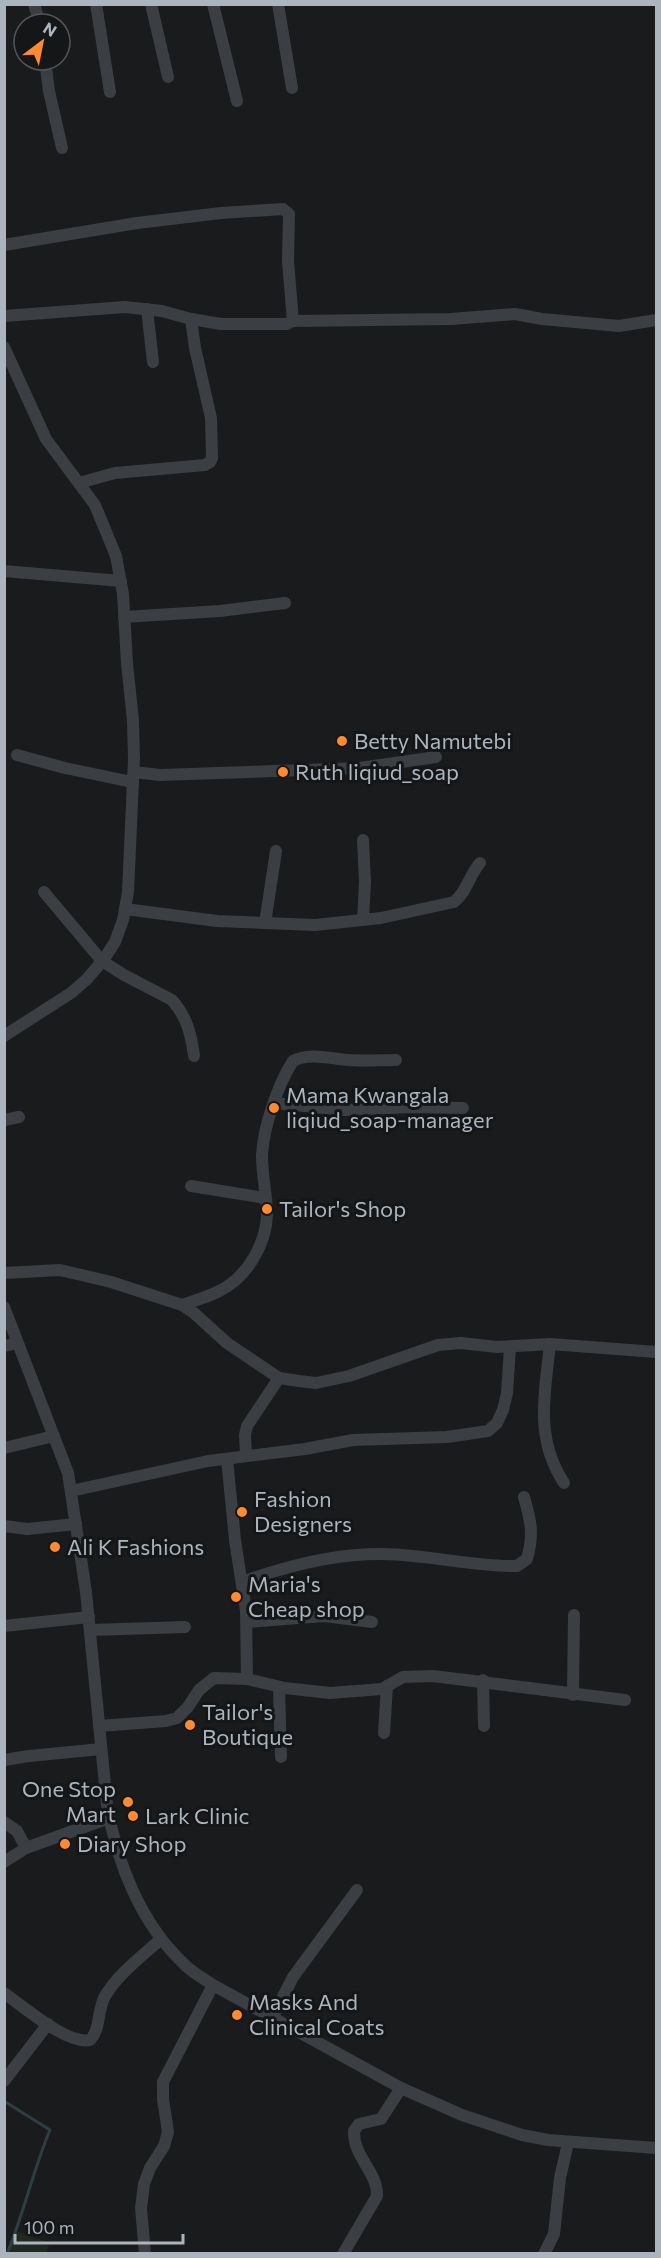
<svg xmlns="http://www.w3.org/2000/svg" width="661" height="2258" viewBox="0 0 661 2258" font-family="Commissioner,sans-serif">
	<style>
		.green { fill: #20291f }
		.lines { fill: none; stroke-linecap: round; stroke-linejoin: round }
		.stream { stroke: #2e3e43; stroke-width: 3 }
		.minor { stroke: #3b3e42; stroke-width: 12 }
		.poi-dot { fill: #ff8a30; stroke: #151618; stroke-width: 2 }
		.labels { text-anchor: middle; stroke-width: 6; stroke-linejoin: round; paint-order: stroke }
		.poi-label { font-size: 22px; fill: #abb5be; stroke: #151618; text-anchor: start }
	</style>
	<rect width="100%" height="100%" fill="#1a1b1d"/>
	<polygon class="green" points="16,2231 50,2243 46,2253 7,2253"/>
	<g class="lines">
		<path class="stream" d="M4 2101 50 2130C33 2170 24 2213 7 2254"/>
		<g class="minor">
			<polyline points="34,4 40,24"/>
			<polyline points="96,4 110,92"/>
			<polyline points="151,4 168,77"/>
			<polyline points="213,4 237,101"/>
			<polyline points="278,4 292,88"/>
			<polyline points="45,60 49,91 62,148"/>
			<polyline points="4,245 137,223 221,213 283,209 289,214 288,261 293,321"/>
			<polyline points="147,309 153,362"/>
			<polyline points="4,316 125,307 162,311 191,319 221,324 287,324 293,321 451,319 515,314 542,319 619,326 656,320"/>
			<polyline points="4,347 46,439 95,505 116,556 123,594 127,663 133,721 134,759 128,892 123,920 115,942 104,959 87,979 71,993 4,1036"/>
			<polyline points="79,483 115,473 205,465 210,462 212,458 211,418 195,348 191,319"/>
			<polyline points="4,571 121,581"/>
			<polyline points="124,617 220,611 285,603"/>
			<polyline points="17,755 65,768 132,782"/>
			<polyline points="134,772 160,775 360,768 436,757"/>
			<path d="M44 892 102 961 124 975 172 1000C187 1017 191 1034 194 1056"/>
			<path d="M125 909 217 921 315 925 381 918 454 902C466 893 470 874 480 863"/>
			<polyline points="363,920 365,882 363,840"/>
			<polyline points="265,923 276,851"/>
			<polyline points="274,1103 344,1110 412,1107 463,1108"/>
			<polyline points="4,1120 19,1117"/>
			<polyline points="191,1186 265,1198"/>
			<polyline points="4,1273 60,1270 111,1282 182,1305 194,1313 227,1343 279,1378 299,1381 316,1383 349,1376 438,1345 461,1343 497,1347 550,1344 656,1352"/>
			<path d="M182 1305C195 1300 209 1297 221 1290 247 1277 266 1244 267 1215 267 1196 262 1176 262 1156 263 1128 278 1084 293 1061 309 1052 331 1059 349 1060 364 1061 380 1060 396 1060"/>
			<path d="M4 1307 68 1473 86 1592 107 1805C117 1863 140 1922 183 1963 191 1972 203 1978 213 1985L401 2088 462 2115 522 2135 548 2140 656 2148"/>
			<path d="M550 1344C545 1393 534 1437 564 1483"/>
			<polyline points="4,1346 17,1343"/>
			<polyline points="4,1448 54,1436"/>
			<polyline points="246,1456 245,1435 247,1426 279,1378"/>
			<polyline points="227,1459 235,1540 246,1611 247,1679"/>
			<polyline points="71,1491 208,1461 305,1449 353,1440 447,1437 488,1431 497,1423 503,1410 507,1393 510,1347"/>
			<polyline points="4,1526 27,1529 76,1524"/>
			<path d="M242 1582C298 1562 353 1549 413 1556 447 1559 483 1567 517 1566L527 1559C534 1534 531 1521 524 1497"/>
			<polyline points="247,1622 324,1616 372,1622"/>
			<polyline points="4,1626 89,1617"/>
			<polyline points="90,1630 185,1627"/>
			<polyline points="483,1680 484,1726"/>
			<polyline points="279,1687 281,1757"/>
			<polyline points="573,1695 574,1615"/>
			<polyline points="99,1726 166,1721 177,1718 188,1707 199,1690 214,1678 247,1679 285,1688 330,1693 382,1689 403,1677 433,1676 625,1700"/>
			<polyline points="384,1733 387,1686"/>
			<polyline points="4,1760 29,1756 101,1749"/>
			<polyline points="4,1822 17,1831 26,1848"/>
			<polyline points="4,1862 26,1848 109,1818"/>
			<path d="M4 1993C23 2006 67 2045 90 2040 101 2029 97 2010 105 1996 118 1974 142 1956 161 1939"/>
			<polyline points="272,2018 293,1977 357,1890"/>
			<polyline points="4,2081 48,2024"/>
			<polyline points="145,2254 141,2208 144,2184 150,2168 164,2146 168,2132 163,2099 163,2082 213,1985"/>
			<path d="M343 2254 377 2196C378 2172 353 2157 354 2131L359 2124 381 2119 401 2088"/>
			<polyline points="544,2254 554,2234 560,2178 568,2143"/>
		</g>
	</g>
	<g class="poi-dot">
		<circle cx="342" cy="741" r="6"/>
		<circle cx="283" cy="772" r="6"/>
		<circle cx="274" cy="1108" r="6"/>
		<circle cx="267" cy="1209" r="6"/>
		<circle cx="242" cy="1512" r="6"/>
		<circle cx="55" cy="1547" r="6"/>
		<circle cx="236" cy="1597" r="6"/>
		<circle cx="190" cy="1725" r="6"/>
		<circle cx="128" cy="1802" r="6"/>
		<circle cx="133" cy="1816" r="6"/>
		<circle cx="65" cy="1844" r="6"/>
		<circle cx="237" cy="2015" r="6"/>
	</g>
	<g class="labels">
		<g class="poi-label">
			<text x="354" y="749">Betty Namutebi</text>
			<text x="295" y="780">Ruth liqiud_soap</text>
			<text x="286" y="1103">Mama Kwangala<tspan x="286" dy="25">liqiud_soap-manager</tspan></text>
			<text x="279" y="1217">Tailor's Shop</text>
			<text x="254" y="1507">Fashion<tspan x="254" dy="25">Designers</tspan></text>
			<text x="67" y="1555">Ali K Fashions</text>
			<text x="248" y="1592">Maria's<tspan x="248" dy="25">Cheap shop</tspan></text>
			<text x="202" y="1720">Tailor's<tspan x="202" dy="25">Boutique</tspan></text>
			<text x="116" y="1797" text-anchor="end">One Stop<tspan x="116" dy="25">Mart</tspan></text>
			<text x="145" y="1824">Lark Clinic</text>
			<text x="77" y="1852">Diary Shop</text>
			<text x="249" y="2010">Masks And<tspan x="249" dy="25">Clinical Coats</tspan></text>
		</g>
	</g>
	<rect width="661" height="2258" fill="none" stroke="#abb5be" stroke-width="12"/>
	<g transform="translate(42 42) rotate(32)"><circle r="28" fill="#151618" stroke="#51565a" stroke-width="1.5"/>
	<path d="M0-4.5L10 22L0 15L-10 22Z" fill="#ff8a30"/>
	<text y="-9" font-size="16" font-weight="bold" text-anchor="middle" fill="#abb5be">N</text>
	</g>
	<path d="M15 2234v9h168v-9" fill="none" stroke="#abb5be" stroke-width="3"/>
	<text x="24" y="2234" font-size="18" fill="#abb5be" stroke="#151618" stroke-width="4.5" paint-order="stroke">100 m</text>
</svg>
